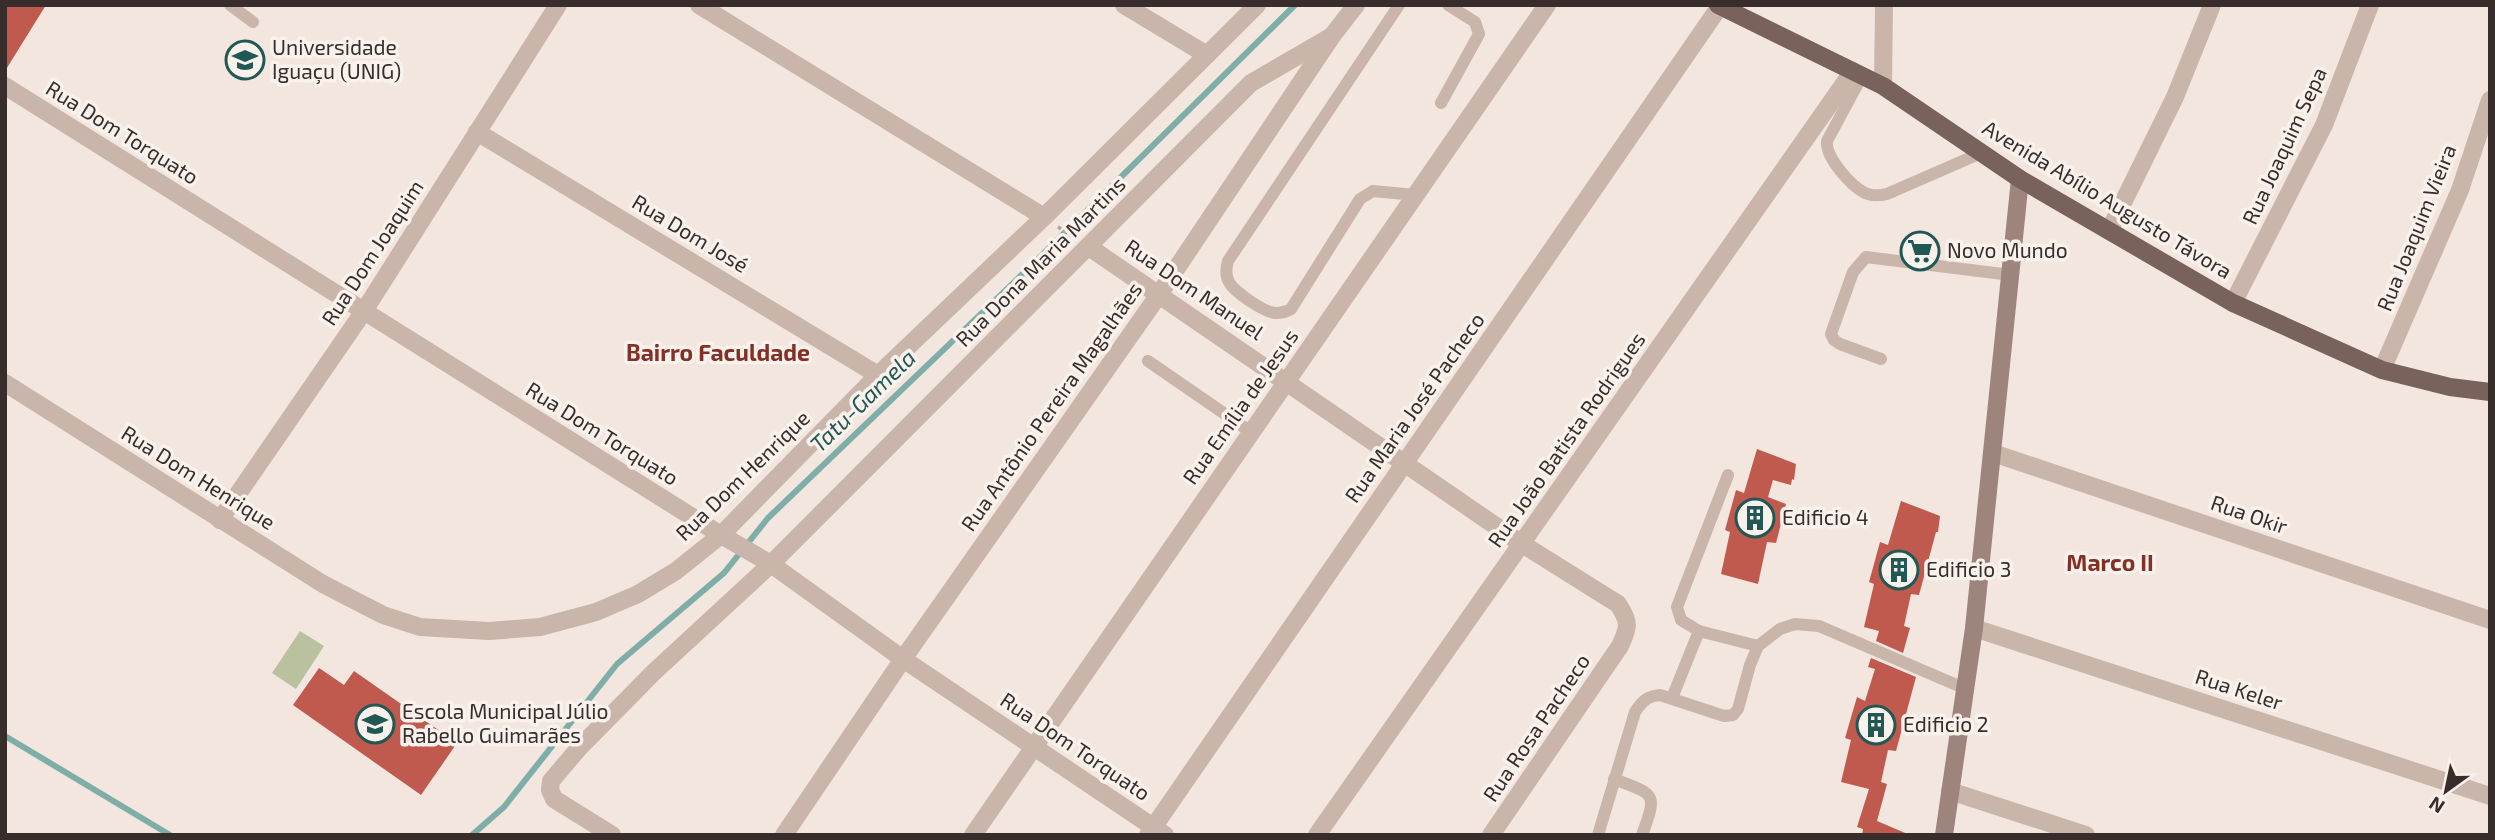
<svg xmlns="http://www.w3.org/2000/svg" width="2495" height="840" viewBox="0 0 2495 840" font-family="'Exo 2',sans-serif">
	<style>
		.green { fill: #bac19f }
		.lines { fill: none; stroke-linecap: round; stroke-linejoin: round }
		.stream { stroke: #7faea9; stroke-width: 6 }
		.building { fill: #c05a4f }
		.path { stroke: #b69f95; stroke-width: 3.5; stroke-dasharray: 3.5 3.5; stroke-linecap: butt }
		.lane { stroke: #cab5ab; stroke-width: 12 }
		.street { stroke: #cab5ab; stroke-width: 18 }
		.secondary { stroke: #9d847d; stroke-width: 18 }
		.primary { stroke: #79625c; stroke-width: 18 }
		.labels { text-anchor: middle; stroke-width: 7; stroke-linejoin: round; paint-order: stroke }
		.poi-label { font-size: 21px; fill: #382d2a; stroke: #f9f1ec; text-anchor: start }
		.street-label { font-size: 21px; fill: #382d2a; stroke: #f9f1ec }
		.neighbourhood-label { font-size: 23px; font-weight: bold; fill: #833027; stroke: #f9f1ec }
		.water-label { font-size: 23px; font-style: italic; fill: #215854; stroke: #f9f1ec }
	</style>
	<rect width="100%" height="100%" fill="#f2e6df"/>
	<polygon class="green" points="300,631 324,646 296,689 272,673"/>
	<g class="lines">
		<g class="stream">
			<polyline points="5,736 170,835"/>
			<polyline points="472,835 504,807 617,664 724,573 768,518 1034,263 1295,5"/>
		</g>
	</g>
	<g class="building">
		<polygon points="5,5 46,5 5,71"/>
		<polygon points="1757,449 1796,464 1794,480 1792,479 1791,485 1773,480 1768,497 1786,504 1776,543 1767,542 1758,584 1721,574 1730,532 1725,530 1736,490 1744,493"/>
		<polygon points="1901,501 1940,516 1938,532 1936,532 1919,595 1911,594 1904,626 1910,628 1903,653 1876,641 1879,631 1864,627 1874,584 1869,582 1880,542 1888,545"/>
		<polygon points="1871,658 1916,677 1896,751 1888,750 1881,782 1887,784 1877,821 1910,835 1862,835 1863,829 1857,827 1869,789 1841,782 1851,740 1845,738 1857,697 1865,701 1875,669 1868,667"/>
		<polygon points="319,668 344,685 354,671 457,743 421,795 293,705"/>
	</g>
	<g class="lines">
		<polyline class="path" points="1058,227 1072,236"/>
		<g class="lane">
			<polyline points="230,5 253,22"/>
			<path d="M1399 5 1228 261C1226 268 1225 275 1229 282 1234 292 1264 312 1275 313 1281 313 1286 312 1291 309L1360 199 1373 191 1415 195"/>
			<path d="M1862 76 1827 141C1825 157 1851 186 1865 193 1872 196 1879 196 1887 194L1981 153"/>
			<polyline points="1441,103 1479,34 1475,22 1448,5"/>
			<polyline points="1881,359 1840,344 1834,340 1831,334 1853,272 1866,257 2011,275"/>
			<polyline points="1148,361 1251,432"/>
			<polyline points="1699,631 1681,620 1677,607 1728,475"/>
			<polyline points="1672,698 1699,631 1758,646"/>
			<path d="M1614 779C1655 795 1658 792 1642 835"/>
			<path d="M1598 835 1635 712C1642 701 1648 696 1660 695L1724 716 1733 715 1738 709 1750 665 1758 646 1780 629 1795 624 1819 626 1966 689"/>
		</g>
		<g class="street">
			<polyline points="699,5 1044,217"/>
			<polyline points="1124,5 1207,55"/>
			<polyline points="5,86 721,535 771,564 903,659 1165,835"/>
			<polyline points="1883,86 1884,5"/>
			<polyline points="477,132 878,375"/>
			<polyline points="2109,231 2175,97 2212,5"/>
			<path d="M1089 247 1522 544 1618 604C1630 622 1629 627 1620 646L1491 835"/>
			<polyline points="2233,303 2324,125 2370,5"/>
			<polyline points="2382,370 2460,190 2490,100"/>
			<polyline points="5,383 323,584 383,615 420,627 489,631 540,627 596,612 638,594 676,571 721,535 878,375 1044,217 1257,5"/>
			<polyline points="1993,453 2490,620"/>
			<polyline points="220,520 364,311 558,5"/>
			<polyline points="1974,628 2490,796"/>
			<polyline points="1950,791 2086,835"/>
			<polyline points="612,835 554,799 550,790 551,781 579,748 654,672 771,564 1251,83 1332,36"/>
			<polyline points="784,835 903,659 1160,293 1332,36 1356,5"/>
			<polyline points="973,835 1547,5"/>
			<polyline points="1148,835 1720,6"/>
			<polyline points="1317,835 1853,71"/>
		</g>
		<polyline class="secondary" points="1944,835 1974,628 2020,179"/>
		<polyline class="primary" points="1718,5 1883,86 2020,179 2233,303 2382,370 2450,387 2490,392"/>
	</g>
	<defs>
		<symbol id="university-ring" viewBox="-11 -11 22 22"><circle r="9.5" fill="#f9f1ec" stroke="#215854" stroke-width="1.5"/><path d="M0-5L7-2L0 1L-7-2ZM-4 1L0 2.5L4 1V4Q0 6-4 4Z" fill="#215854"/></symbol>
		<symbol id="supermarket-ring" viewBox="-11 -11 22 22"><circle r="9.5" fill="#f9f1ec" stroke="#215854" stroke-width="1.5"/><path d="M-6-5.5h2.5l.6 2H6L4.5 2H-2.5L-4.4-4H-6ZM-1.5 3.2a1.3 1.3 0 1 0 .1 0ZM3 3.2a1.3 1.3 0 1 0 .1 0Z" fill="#215854"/></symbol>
		<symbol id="building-ring" viewBox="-11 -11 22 22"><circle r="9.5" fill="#f9f1ec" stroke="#215854" stroke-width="1.5"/><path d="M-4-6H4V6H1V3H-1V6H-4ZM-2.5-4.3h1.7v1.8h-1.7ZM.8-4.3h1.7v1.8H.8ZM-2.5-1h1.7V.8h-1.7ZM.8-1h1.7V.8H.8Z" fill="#215854"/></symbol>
		<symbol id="school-ring" viewBox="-11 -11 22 22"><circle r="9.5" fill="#f9f1ec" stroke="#215854" stroke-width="1.5"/><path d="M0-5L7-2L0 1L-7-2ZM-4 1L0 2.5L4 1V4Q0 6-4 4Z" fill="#215854"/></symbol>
	</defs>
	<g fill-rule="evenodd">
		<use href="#university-ring" x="223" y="38" width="44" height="44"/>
		<use href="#supermarket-ring" x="1898" y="229" width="44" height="44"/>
		<use href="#building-ring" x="1733" y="496" width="44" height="44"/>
		<use href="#building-ring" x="1877" y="548" width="44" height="44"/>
		<use href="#school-ring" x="353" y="702" width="44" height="44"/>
		<use href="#building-ring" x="1854" y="703" width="44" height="44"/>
	</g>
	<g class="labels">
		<g class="poi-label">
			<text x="272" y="55">Universidade<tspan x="272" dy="24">Iguaçu (UNIG)</tspan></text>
			<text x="1947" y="258">Novo Mundo</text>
			<text x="1782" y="525">Edificio 4</text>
			<text x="1926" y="577">Edificio 3</text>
			<text x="402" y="719">Escola Municipal Júlio<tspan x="402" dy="24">Rabello Guimarães</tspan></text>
			<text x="1903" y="732">Edificio 2</text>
		</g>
		<g class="street-label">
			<text transform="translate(122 133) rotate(32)" y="7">Rua Dom Torquato</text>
			<text transform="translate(2285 146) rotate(-65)" y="7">Rua Joaquim Sepa</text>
			<text transform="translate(2107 200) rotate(31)" y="7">Avenida Abílio Augusto Távora</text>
			<text transform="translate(2417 228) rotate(-68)" y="7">Rua Joaquim Vieira</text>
			<text transform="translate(690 234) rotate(31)" y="7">Rua Dom José</text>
			<text transform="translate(373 253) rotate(-57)" y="7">Rua Dom Joaquim</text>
			<text transform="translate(1041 262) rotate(-45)" y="7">Rua Dona Maria Martins</text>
			<text transform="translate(1194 290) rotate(34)" y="7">Rua Dom Manuel</text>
			<text transform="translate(1052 407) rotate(-55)" y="7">Rua Antônio Pereira Magalhães</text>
			<text transform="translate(1241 407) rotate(-55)" y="7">Rua Emília de Jesus</text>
			<text transform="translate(1415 408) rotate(-55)" y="7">Rua Maria José Pacheco</text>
			<text transform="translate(602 434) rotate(32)" y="7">Rua Dom Torquato</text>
			<text transform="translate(1567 440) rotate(-55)" y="7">Rua João Batista Rodrigues</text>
			<text transform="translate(743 476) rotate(-44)" y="7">Rua Dom Henrique</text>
			<text transform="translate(198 478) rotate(32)" y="7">Rua Dom Henrique</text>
			<text transform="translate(2249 515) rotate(19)" y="7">Rua Okir</text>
			<text transform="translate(2239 690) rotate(18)" y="7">Rua Keler</text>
			<text transform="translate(1537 728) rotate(-56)" y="7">Rua Rosa Pacheco</text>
			<text transform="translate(1075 747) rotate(34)" y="7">Rua Dom Torquato</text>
		</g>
		<g class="neighbourhood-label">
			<text x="718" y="361">Bairro Faculdade</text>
			<text x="2110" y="571">Marco II</text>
		</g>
		<g class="water-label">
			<text transform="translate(863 401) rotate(-44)" y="8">Tatu-Gamela</text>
		</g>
	</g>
	<rect width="2495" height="840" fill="none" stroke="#382d2a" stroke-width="14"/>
	<g transform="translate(2446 791) rotate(213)" stroke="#f9f1ec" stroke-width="5" paint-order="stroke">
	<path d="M0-5L12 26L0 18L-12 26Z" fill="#382d2a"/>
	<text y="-10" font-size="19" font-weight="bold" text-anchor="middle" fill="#382d2a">N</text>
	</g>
</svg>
